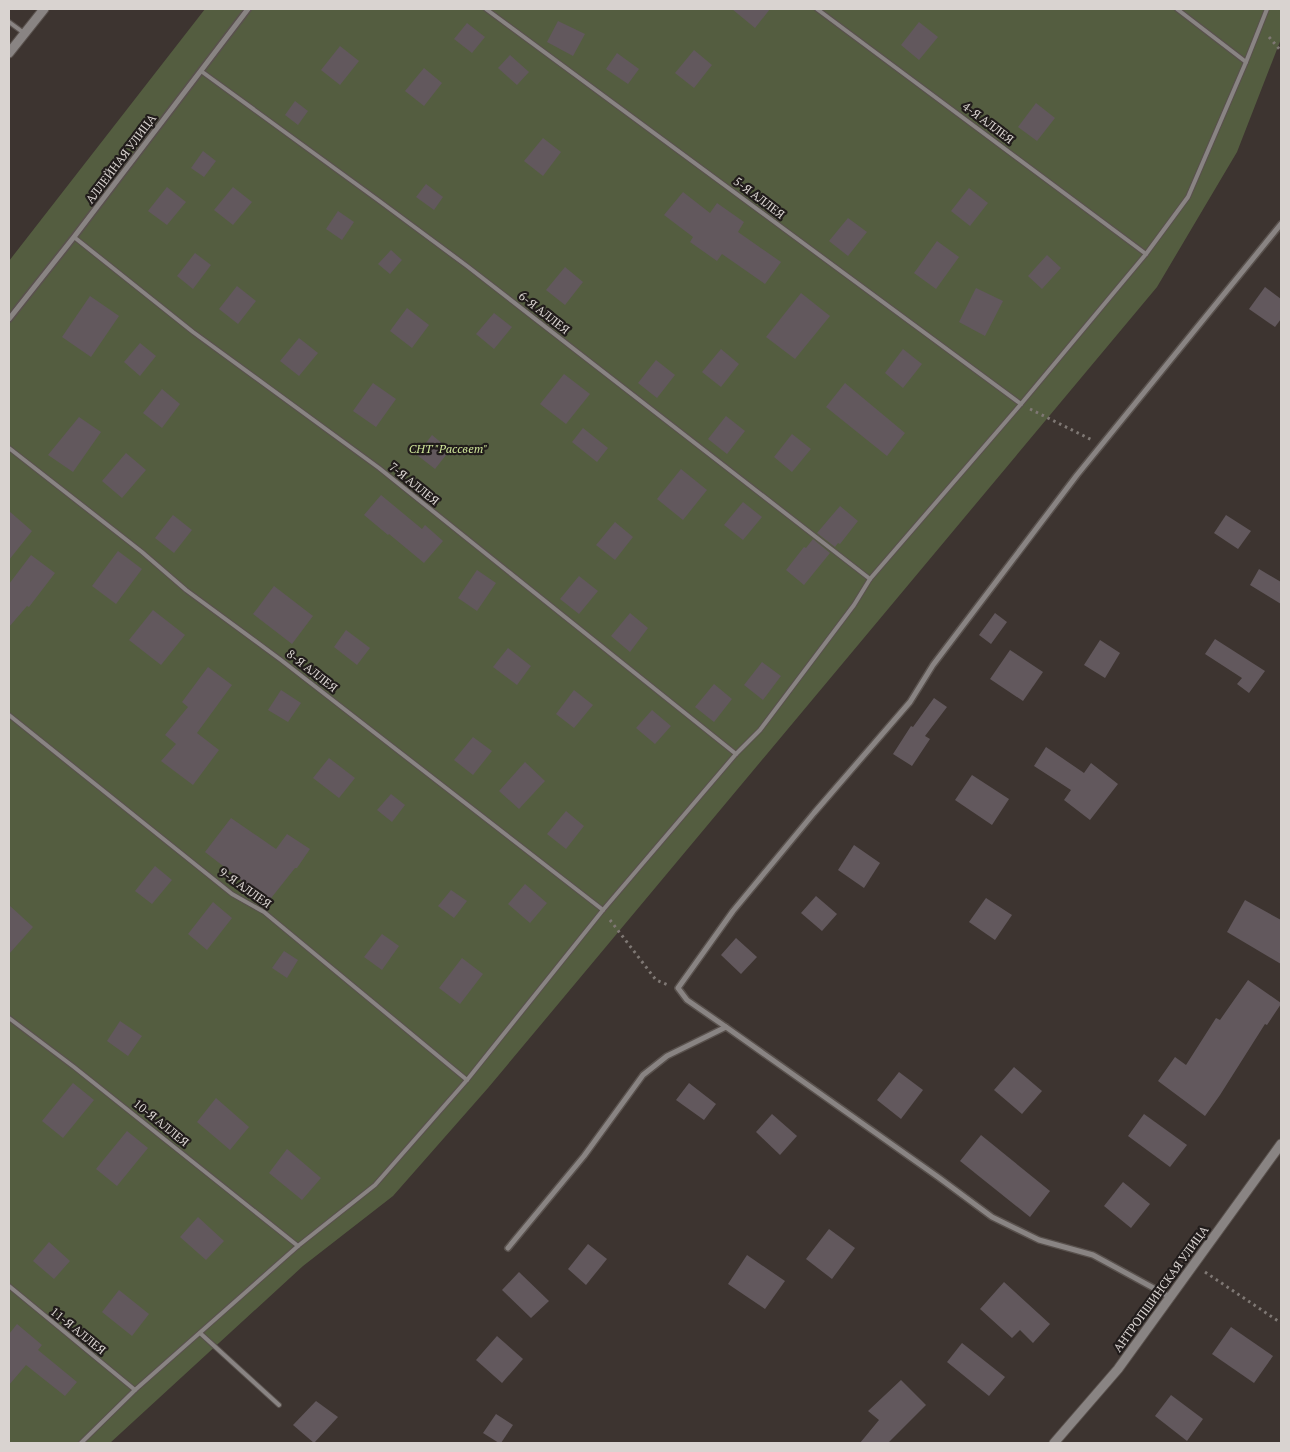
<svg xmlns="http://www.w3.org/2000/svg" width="1290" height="1452" viewBox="0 0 1290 1452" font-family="'PT Serif',serif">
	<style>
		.green { fill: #545d40 }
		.building { fill: #62585d }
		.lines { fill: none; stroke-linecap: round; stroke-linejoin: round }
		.service-casing { stroke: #59514d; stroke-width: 6 }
		.minor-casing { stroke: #59514d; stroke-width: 8 }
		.tertiary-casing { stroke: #59514d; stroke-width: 11 }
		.path { stroke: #7f7874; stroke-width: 3; stroke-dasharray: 2.5 4; stroke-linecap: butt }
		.service { stroke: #898483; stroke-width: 4 }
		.minor { stroke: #898483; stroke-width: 5 }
		.tertiary { stroke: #898483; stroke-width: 9 }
		.labels { text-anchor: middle; stroke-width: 4.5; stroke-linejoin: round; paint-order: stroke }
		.street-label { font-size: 12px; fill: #d9d3d0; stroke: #211c1b }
		.park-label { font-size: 12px; font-style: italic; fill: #cde398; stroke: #211c1b }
	</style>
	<rect width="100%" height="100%" fill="#3d3430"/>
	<polygon class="green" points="205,9 1281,9 1281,39 1237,152 1157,287 488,1088 393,1196 303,1266 110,1443 9,1443 9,261"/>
	<g class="building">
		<polygon points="732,9 770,9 755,28"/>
		<polygon points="558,21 585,34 573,56 547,42"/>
		<polygon points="919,22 938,37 919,60 901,45"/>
		<polygon points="467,23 485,37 472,53 454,39"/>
		<polygon points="340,46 359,61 340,85 321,70"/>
		<polygon points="694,50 712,65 694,88 675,73"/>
		<polygon points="617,53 639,69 628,84 606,69"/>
		<polygon points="510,55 529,72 517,85 498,68"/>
		<polygon points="424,68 442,83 424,106 405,91"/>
		<polygon points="295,101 308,111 298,125 285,115"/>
		<polygon points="1036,103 1055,118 1037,141 1018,127"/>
		<polygon points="543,138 561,152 543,176 524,161"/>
		<polygon points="203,151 216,161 204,177 191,168"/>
		<polygon points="426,184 443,197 434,210 416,197"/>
		<polygon points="167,187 186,202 167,225 148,211"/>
		<polygon points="233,187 252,202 233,225 214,210"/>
		<polygon points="969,188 988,203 970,226 951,211"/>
		<polygon points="683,192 710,213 717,203 744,222 738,232 781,262 765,284 722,254 717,261 690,242 693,237 664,215"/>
		<polygon points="338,211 354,222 342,240 326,229"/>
		<polygon points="848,218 867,232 848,256 829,241"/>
		<polygon points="937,241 959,257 936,289 914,273"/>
		<polygon points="391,250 402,260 390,274 378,264"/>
		<polygon points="195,253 211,265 193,289 177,276"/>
		<polygon points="1047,255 1061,268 1042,289 1028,276"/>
		<polygon points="565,267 583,282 565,305 546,290"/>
		<polygon points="237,286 256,301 238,324 219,309"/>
		<polygon points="1265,287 1281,299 1281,319 1275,327 1249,309"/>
		<polygon points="976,288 1003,301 985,336 959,322"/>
		<polygon points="801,293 830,316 795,359 766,337"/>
		<polygon points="90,296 119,316 91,357 62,337"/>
		<polygon points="407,308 429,325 412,348 390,331"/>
		<polygon points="494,313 512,327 494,349 476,334"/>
		<polygon points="299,338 318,353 299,376 280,361"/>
		<polygon points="140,343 156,356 140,376 124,362"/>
		<polygon points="721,349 739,364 721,387 702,372"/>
		<polygon points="903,349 922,364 903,388 885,373"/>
		<polygon points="656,360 675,375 657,398 638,383"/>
		<polygon points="564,374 590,394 566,424 540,404"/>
		<polygon points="373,383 396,399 376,427 353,411"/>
		<polygon points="845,383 905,433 887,456 826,407"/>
		<polygon points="162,389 180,404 162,428 143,413"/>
		<polygon points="726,416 745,431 727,454 708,439"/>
		<polygon points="79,417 101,432 73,472 48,455"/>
		<polygon points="583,428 608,448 597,462 572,442"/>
		<polygon points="792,434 811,449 792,472 774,457"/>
		<polygon points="432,435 450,450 435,469 417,455"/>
		<polygon points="126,453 146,470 122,498 102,481"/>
		<polygon points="681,469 707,490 683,520 657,499"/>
		<polygon points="381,495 422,529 425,525 443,541 424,563 389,534 388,535 364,515"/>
		<polygon points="743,502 762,517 743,540 724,525"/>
		<polygon points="840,506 858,521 840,544 838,543 835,547 817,533"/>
		<polygon points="9,511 32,531 9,560"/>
		<polygon points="173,515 192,530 174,553 155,538"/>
		<polygon points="1226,515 1251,531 1238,549 1214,533"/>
		<polygon points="615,522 633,537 615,560 596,545"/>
		<polygon points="813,539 830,553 804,585 786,570 804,547 806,548"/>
		<polygon points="118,551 142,569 116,604 92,586"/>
		<polygon points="31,555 55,573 29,607 27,606 9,627 9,584"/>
		<polygon points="1259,569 1281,582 1281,604 1250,585"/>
		<polygon points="477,570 496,583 477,611 458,598"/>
		<polygon points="579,576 598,591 579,614 560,599"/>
		<polygon points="274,586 313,616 292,644 253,614"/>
		<polygon points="153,610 185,635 161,665 129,640"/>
		<polygon points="630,613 648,628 630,652 611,636"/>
		<polygon points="995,613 1007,622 991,644 979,635"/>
		<polygon points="346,630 370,648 357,665 334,647"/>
		<polygon points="1215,639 1265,671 1249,693 1237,684 1242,678 1205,654"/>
		<polygon points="1100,640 1120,653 1105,678 1084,665"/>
		<polygon points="508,648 531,666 517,685 493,667"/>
		<polygon points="1010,650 1043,672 1023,701 990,679"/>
		<polygon points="762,662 781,676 763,700 744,685"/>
		<polygon points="208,667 232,685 197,733 219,750 193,785 161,761 176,744 165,735 188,707 182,702"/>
		<polygon points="714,684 732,699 714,722 695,707"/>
		<polygon points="281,690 301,703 288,722 268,710"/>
		<polygon points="574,690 593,705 574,728 556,714"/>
		<polygon points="934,698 947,707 925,736 930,739 912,766 893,754 911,726 913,727"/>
		<polygon points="652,710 671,726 655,744 636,728"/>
		<polygon points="473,737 492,751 473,775 454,760"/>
		<polygon points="1046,747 1084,773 1091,763 1118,784 1090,820 1064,800 1071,790 1034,766"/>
		<polygon points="329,758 355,778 339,798 313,778"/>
		<polygon points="525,762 545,781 519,809 499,791"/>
		<polygon points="972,775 1009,799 992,825 955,800"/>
		<polygon points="391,794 405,805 392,822 377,810"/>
		<polygon points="566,811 584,826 566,849 547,834"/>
		<polygon points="231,818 276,849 287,834 310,849 297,868 295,868 264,907 241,889 245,883 205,852"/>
		<polygon points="854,845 880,863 864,888 838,870"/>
		<polygon points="155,866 172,880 152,904 135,891"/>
		<polygon points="525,884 547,903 530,923 508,904"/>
		<polygon points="451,890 467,901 454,918 438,906"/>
		<polygon points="816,896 837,914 822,931 801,913"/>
		<polygon points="986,898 1012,915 995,940 969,922"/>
		<polygon points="1245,900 1281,920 1281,964 1227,932"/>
		<polygon points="213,902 232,918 207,950 188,934"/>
		<polygon points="9,905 33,927 9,954"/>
		<polygon points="382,934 399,946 382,970 364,957"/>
		<polygon points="736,938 757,957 741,974 721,955"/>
		<polygon points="284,951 298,960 287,978 272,968"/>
		<polygon points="462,958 483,974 460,1004 439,988"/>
		<polygon points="1248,980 1281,1003 1281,1004 1267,1025 1265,1024 1220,1095 1205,1116 1158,1081 1175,1057 1186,1065 1216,1018 1220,1020"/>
		<polygon points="120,1021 142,1036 128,1056 107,1041"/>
		<polygon points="1014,1067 1042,1091 1022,1114 994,1090"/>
		<polygon points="899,1072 923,1090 901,1119 877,1100"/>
		<polygon points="73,1083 94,1100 63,1138 42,1121"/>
		<polygon points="689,1083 716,1104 704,1120 676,1100"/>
		<polygon points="216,1098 249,1127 230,1150 197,1122"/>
		<polygon points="772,1114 797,1136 780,1155 756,1132"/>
		<polygon points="1144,1114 1187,1145 1170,1167 1128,1136"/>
		<polygon points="127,1131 148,1148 117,1186 96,1169"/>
		<polygon points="981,1135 1050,1191 1030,1217 960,1161"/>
		<polygon points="287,1149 321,1178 302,1200 269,1173"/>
		<polygon points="1123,1182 1150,1204 1131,1228 1104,1206"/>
		<polygon points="198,1217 224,1241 206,1260 180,1237"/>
		<polygon points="829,1229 855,1248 832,1279 806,1259"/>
		<polygon points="49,1242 70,1261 54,1279 33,1261"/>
		<polygon points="588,1244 607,1259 586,1285 568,1269"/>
		<polygon points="747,1255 785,1281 765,1309 728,1284"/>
		<polygon points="519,1272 549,1301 531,1318 502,1290"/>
		<polygon points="1004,1282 1050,1324 1033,1343 1020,1330 1012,1338 980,1309"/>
		<polygon points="119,1290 149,1314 132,1336 102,1312"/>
		<polygon points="17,1324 42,1345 38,1350 77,1382 65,1396 26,1365 9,1385 9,1334"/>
		<polygon points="1231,1327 1273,1356 1254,1383 1212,1354"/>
		<polygon points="497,1336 523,1359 502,1383 476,1360"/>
		<polygon points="962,1343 1005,1377 989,1396 947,1362"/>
		<polygon points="901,1380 926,1405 888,1443 860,1443 879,1420 868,1411"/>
		<polygon points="1171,1395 1203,1419 1187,1441 1155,1416"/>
		<polygon points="316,1401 338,1417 314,1443 293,1425"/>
		<polygon points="496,1414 513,1425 501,1443 499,1443 483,1433"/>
	</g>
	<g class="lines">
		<defs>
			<g id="service">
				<polyline points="486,9 1021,404"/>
				<polyline points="817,9 1146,254"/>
				<polyline points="1177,9 1246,62"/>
				<polyline points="9,22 24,33"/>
				<polyline points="201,71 378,200 467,266 870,579"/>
				<polyline points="74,237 193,332 379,468 736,754"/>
				<polyline points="9,448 142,552 186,590 281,660 603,910"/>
				<polyline points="9,715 232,894 264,912 467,1080"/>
				<polyline points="9,1018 74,1067 298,1246"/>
				<polyline points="9,1286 135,1390"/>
				<polyline points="200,1333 279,1405"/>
				<polyline points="81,1443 135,1390 298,1246 375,1185 467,1080 603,910 736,754 760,730 854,605 870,579 1021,404 1146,254 1188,197 1246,62 1267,9"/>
			</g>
			<g id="minor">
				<polyline points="9,319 74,237 248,9"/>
				<polyline points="508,1248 584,1156 643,1075 667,1056 726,1027"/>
				<polyline points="1170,1297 1093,1255 1039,1240 992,1217 938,1177 726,1027 687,1000 678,988 733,911 814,813 910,702 933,665 1077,475 1281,224"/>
			</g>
			<g id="tertiary">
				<polyline points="9,53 44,9"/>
				<polyline points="1054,1443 1118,1369 1281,1144"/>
			</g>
		</defs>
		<use href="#service" class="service-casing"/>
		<use href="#minor" class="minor-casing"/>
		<use href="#tertiary" class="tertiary-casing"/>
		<g class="path">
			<polyline points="1269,37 1281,51"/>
			<polyline points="1030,409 1092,440"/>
			<polyline points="610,920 656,980 668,985"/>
			<polyline points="1205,1272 1281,1323"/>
		</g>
		<use href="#service" class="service"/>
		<use href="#minor" class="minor"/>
		<use href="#tertiary" class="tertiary"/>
	</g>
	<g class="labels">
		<g class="street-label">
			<text transform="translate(988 123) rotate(37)" y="4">4-Я АЛЛЕЯ</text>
			<text transform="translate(121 159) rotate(-53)" y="4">АЛЛЕЙНАЯ УЛИЦА</text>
			<text transform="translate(759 198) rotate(37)" y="4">5-Я АЛЛЕЯ</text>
			<text transform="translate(544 313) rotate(38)" y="4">6-Я АЛЛЕЯ</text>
			<text transform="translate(414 484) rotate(39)" y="4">7-Я АЛЛЕЯ</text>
			<text transform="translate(312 671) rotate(38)" y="4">8-Я АЛЛЕЯ</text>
			<text transform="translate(245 888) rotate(35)" y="4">9-Я АЛЛЕЯ</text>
			<text transform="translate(161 1123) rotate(39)" y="4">10-Я АЛЛЕЯ</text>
			<text transform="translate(1161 1289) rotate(-54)" y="4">АНТРОПШИНСКАЯ УЛИЦА</text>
			<text transform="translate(78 1331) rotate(39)" y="4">11-Я АЛЛЕЯ</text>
		</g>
		<g class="park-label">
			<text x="448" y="453">СНТ "Рассвет"</text>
		</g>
	</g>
	<rect width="1290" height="1452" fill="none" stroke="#d9d3d0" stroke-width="20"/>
</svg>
